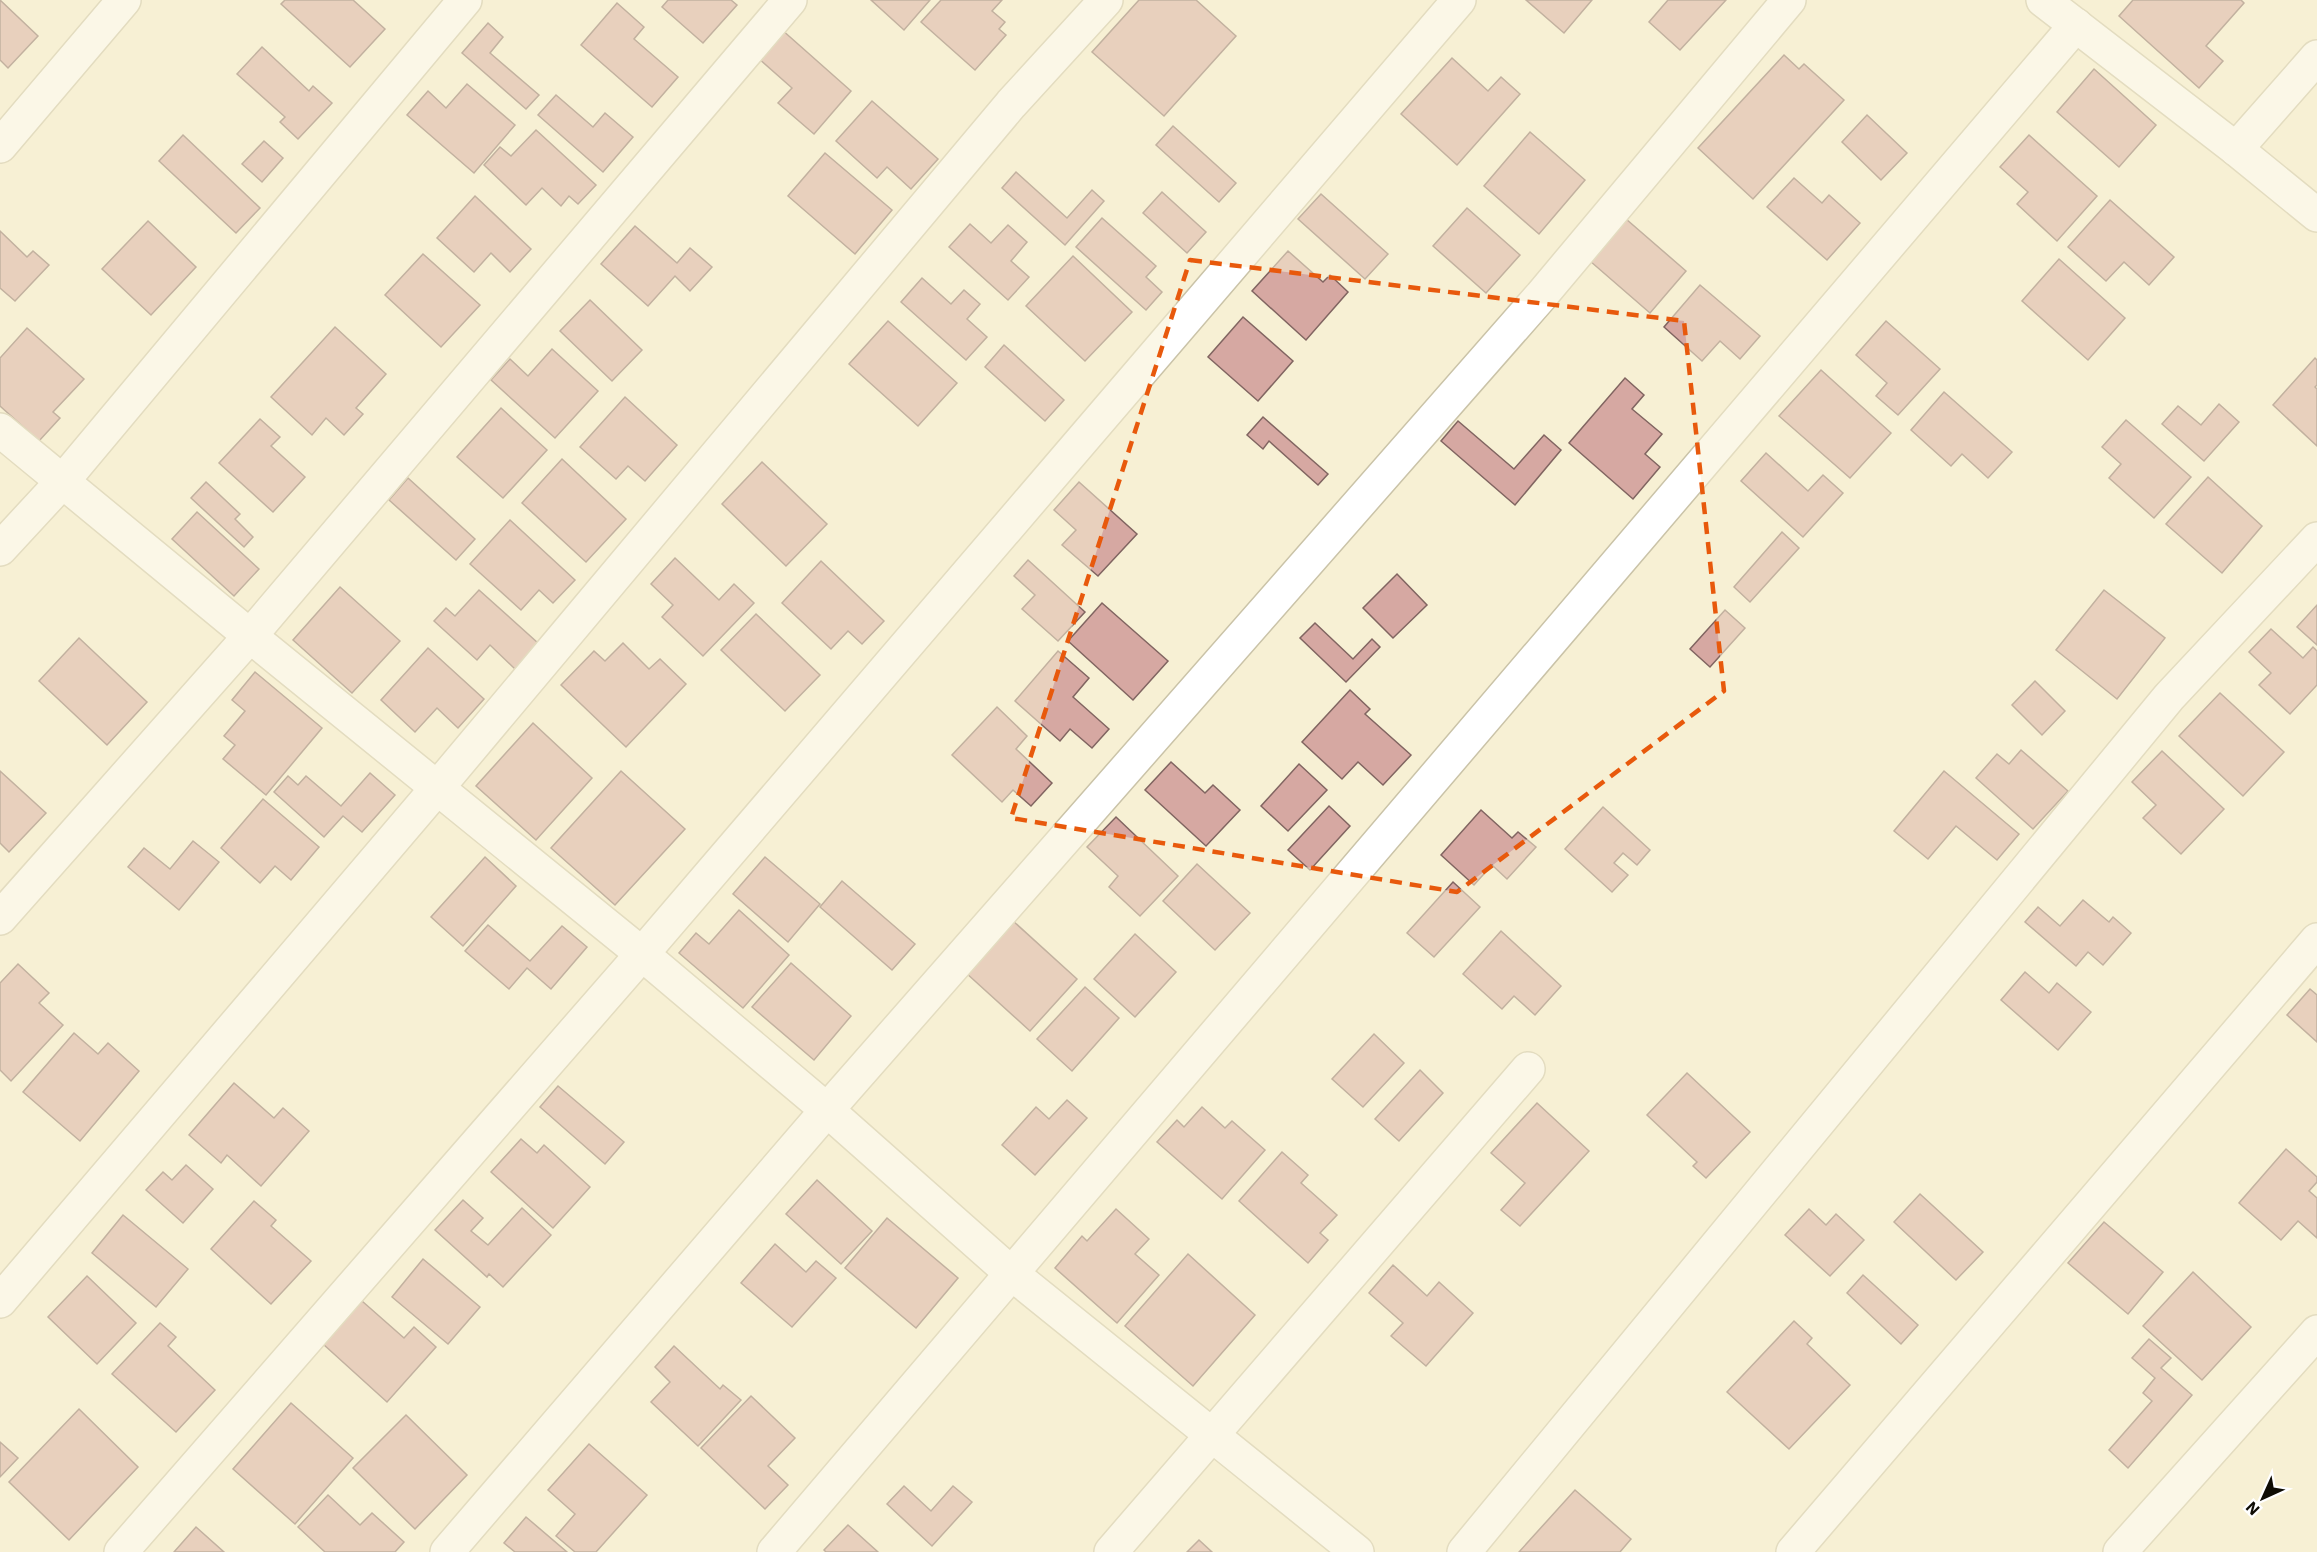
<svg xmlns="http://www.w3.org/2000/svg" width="2317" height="1552" viewBox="0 0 2317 1552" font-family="'IBM Plex Sans',sans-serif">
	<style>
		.building { fill: #d6a8a2; stroke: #816561; stroke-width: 1.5 }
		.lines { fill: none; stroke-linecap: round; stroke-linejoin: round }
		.street-casing { stroke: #cac3a8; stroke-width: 36 }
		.street { stroke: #fff; stroke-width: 33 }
		.marked { fill: none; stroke: #e8590c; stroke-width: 4.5; stroke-dasharray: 12 8; stroke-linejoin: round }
	</style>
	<rect width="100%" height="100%" fill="#f7f0d4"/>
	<g class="building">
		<polygon points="0,0 38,36 8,68 0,60"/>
		<polygon points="285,0 353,0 385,29 350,67 281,4"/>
		<polygon points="668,0 731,0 737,5 703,43 662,7"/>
		<polygon points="871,0 930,0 904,30"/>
		<polygon points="941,0 1002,0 992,11 1005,22 999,29 1006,35 975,70 921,22"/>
		<polygon points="1139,0 1196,0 1236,36 1164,116 1092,52"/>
		<polygon points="1526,0 1592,0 1564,33"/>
		<polygon points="1668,0 1726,0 1680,50 1649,22"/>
		<polygon points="2133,0 2241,0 2244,3 2206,46 2223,61 2199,88 2119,16"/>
		<polygon points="617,3 644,27 634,39 678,77 652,107 581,45"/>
		<polygon points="488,23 503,37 490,53 539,95 526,109 462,53"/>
		<polygon points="781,29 851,91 814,134 778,103 792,88 757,57"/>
		<polygon points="262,47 309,91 313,86 332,103 298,139 280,122 285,117 237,74"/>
		<polygon points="1784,55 1799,69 1804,64 1844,100 1753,199 1698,148"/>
		<polygon points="1452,58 1488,91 1501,77 1520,94 1457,165 1401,114"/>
		<polygon points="2094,69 2156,125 2119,167 2057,112"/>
		<polygon points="467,84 515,125 474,173 407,115 428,91 446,108"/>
		<polygon points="556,95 593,127 605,113 633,137 603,172 538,115"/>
		<polygon points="872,101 938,159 911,189 887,167 877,178 836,141"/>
		<polygon points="1867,115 1907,153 1881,180 1842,142"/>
		<polygon points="1173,126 1236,183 1219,202 1156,145"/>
		<polygon points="536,130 596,185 578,204 569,196 561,206 542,188 526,205 484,165 500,147 511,156"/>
		<polygon points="1530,132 1585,180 1539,234 1484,186"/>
		<polygon points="183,135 260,208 236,233 159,161"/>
		<polygon points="2029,135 2097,196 2057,241 2017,204 2028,192 2000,167"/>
		<polygon points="264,141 283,158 262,182 242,164"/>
		<polygon points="825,153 892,210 855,254 788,196"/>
		<polygon points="1016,172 1067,218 1092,190 1104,201 1065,245 1002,188"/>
		<polygon points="1794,178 1822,203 1829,195 1860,223 1827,260 1767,207"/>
		<polygon points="1162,192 1206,232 1187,253 1143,213"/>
		<polygon points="1321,194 1388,254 1365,279 1298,219"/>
		<polygon points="475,196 531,249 510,272 491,253 474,272 437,238"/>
		<polygon points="2110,200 2174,257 2149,285 2124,262 2106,281 2068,247"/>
		<polygon points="1467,208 1520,255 1486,293 1433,246"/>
		<polygon points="1102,218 1156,266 1146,277 1162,292 1146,310 1076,247"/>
		<polygon points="1626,219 1686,271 1650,313 1590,261"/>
		<polygon points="148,221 196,267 151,315 102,269"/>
		<polygon points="970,224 991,243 1008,225 1027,242 1011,261 1029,277 1008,300 949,247"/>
		<polygon points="635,226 677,263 690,248 712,267 690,291 675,276 648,306 601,264"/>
		<polygon points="0,231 27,257 33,251 49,265 15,301 0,288"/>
		<polygon points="1288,251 1323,282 1330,275 1348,292 1306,340 1252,291"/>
		<polygon points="423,254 480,305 441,347 385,295"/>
		<polygon points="1073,256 1132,312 1085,361 1026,306"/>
		<polygon points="2059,259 2125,318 2088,360 2022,301"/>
		<polygon points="922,278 951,304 964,290 980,304 967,319 987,337 966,360 901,302"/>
		<polygon points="1700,285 1760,336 1740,359 1720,341 1702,361 1664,327"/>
		<polygon points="590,300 642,350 612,381 560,331"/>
		<polygon points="1243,317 1293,361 1258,401 1208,357"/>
		<polygon points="888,321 957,383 918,426 849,364"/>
		<polygon points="1886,321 1940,369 1898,415 1876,396 1887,383 1856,355"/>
		<polygon points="335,327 386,374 356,408 363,414 344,435 326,418 312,435 271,397"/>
		<polygon points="27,328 84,379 53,412 60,418 39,441 0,406 0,358"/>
		<polygon points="1004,345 1064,400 1045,421 985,367"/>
		<polygon points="552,349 598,391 555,438 491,380 510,359 528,376"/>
		<polygon points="2315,358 2317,360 2317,385 2315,387 2317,389 2317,446 2273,405"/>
		<polygon points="1821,370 1891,433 1850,478 1779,416"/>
		<polygon points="1625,378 1644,395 1632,409 1662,434 1645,454 1660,467 1633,499 1569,443"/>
		<polygon points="1944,392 2012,452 1988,478 1962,454 1951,466 1911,430"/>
		<polygon points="625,397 677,445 645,481 628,466 616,479 580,447"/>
		<polygon points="2219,404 2239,422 2204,461 2162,424 2178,406 2201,425"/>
		<polygon points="501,408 547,450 503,498 457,457"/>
		<polygon points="1263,417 1328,474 1318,485 1269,441 1263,449 1247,435"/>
		<polygon points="260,419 280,437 271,446 305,477 273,512 219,463"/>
		<polygon points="2126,420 2191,477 2154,518 2109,478 2121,464 2102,447"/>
		<polygon points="1458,421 1514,469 1544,435 1561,450 1515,505 1441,441"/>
		<polygon points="1766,453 1808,491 1823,475 1843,493 1803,537 1741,481"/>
		<polygon points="562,459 626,519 586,562 522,503"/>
		<polygon points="762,462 827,524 786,566 722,504"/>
		<polygon points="2208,477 2262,526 2222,573 2166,524"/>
		<polygon points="408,478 475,539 456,560 389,500"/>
		<polygon points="206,482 240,514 235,519 253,537 244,547 191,498"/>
		<polygon points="1079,482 1137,534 1098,576 1062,545 1076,530 1054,510"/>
		<polygon points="197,512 259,569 234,596 172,539"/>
		<polygon points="510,520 575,580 553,603 539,590 521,610 470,564"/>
		<polygon points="1782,532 1799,548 1750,602 1734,587"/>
		<polygon points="675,558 719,600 734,584 754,603 703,656 662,617 673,605 651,584"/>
		<polygon points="1028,560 1085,612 1058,641 1022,609 1035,595 1014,576"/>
		<polygon points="821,561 884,621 862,644 848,631 831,649 782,603"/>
		<polygon points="1397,574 1427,605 1393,638 1363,608"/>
		<polygon points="340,587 400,641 352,693 293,640"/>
		<polygon points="479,590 538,643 515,669 490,645 477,660 434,621 446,608 455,616"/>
		<polygon points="2104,590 2165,638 2117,699 2056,650"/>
		<polygon points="1102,603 1168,661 1133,700 1068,641"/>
		<polygon points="2317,605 2317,645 2297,627"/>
		<polygon points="1725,610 1745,628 1710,667 1690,649"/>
		<polygon points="756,614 820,675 785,711 721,650"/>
		<polygon points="1315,623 1353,659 1372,639 1380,647 1346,682 1300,638"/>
		<polygon points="2271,629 2303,658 2313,647 2317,651 2317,685 2290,714 2259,685 2271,673 2249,652"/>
		<polygon points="79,638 147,702 107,745 39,681"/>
		<polygon points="623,643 649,669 660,659 686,684 626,747 561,685 594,651 605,661"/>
		<polygon points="428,648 484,699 458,728 437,708 415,732 381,700"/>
		<polygon points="1058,651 1089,678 1073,697 1109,729 1092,748 1070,729 1060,741 1015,701"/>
		<polygon points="255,672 322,728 266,795 223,759 235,745 224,736 245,711 232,700"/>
		<polygon points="2035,681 2065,711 2042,735 2012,705"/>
		<polygon points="1350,690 1370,709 1365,714 1411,755 1383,785 1358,762 1342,779 1302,742"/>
		<polygon points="2220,693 2284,752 2243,796 2179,736"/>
		<polygon points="997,707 1027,736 1016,749 1052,783 1031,806 1013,790 1002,802 952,755"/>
		<polygon points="533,723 592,778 536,840 476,786"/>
		<polygon points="2021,750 2068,791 2033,829 1976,778 1997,754 2009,764"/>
		<polygon points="2162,751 2224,809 2181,854 2143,818 2156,805 2132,782"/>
		<polygon points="1171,762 1205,793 1213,785 1240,810 1206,846 1145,790"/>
		<polygon points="1299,764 1327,790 1288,831 1261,806"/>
		<polygon points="0,771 46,813 9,852 0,843"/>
		<polygon points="621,771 685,829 615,905 551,848"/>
		<polygon points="1944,771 2019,834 1997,860 1956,826 1928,859 1894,831"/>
		<polygon points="370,773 395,795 362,832 343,816 324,837 274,792 288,776 298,785 306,776 341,806"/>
		<polygon points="263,799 319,847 291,880 275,866 260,883 221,848"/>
		<polygon points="1329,806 1350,826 1310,870 1288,850"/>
		<polygon points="1603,807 1650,850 1637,865 1623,853 1614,863 1628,875 1612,892 1565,849"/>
		<polygon points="1481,810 1512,838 1518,832 1536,847 1507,879 1492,865 1474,885 1441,855"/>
		<polygon points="1116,817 1178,876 1140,916 1109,887 1118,876 1087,847"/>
		<polygon points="193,841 219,862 179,910 128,867 144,848 170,869"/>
		<polygon points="485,857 516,886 463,946 431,917"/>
		<polygon points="765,857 820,904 788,942 733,894"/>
		<polygon points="1197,864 1250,913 1215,950 1163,901"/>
		<polygon points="842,881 915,944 892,970 820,907"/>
		<polygon points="1453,882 1480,907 1434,957 1407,933"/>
		<polygon points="2083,900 2109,922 2113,917 2131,933 2103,965 2088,952 2076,966 2025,922 2038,907 2060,926"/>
		<polygon points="739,910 789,955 743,1008 679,953 696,933 709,944"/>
		<polygon points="1012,920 1077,979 1030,1031 965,972"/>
		<polygon points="488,925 530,961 562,926 587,947 551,989 527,968 509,989 465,951"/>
		<polygon points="1501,931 1561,986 1535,1015 1514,996 1502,1009 1463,974"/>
		<polygon points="1135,934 1176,972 1135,1017 1094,979"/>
		<polygon points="791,963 851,1016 814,1060 752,1007"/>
		<polygon points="18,964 49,993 39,1003 63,1025 11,1081 0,1070 0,983"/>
		<polygon points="2025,972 2049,993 2057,983 2091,1012 2058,1050 2001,1000"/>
		<polygon points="1085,987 1119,1018 1072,1071 1037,1039"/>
		<polygon points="2310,989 2317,995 2317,1042 2287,1015"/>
		<polygon points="74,1033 98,1054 108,1043 139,1071 80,1141 23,1092"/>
		<polygon points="1374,1034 1404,1063 1363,1107 1332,1079"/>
		<polygon points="1420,1070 1443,1093 1399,1141 1375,1119"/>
		<polygon points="1687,1073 1750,1132 1706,1178 1693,1166 1697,1162 1647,1115"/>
		<polygon points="234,1083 274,1118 283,1108 309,1131 261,1186 227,1155 221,1163 189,1135"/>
		<polygon points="558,1086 624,1142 605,1164 540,1107"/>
		<polygon points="1067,1100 1087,1118 1035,1175 1002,1145 1036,1107 1049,1119"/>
		<polygon points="1537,1103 1589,1151 1520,1226 1501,1210 1525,1183 1491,1153"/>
		<polygon points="1202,1107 1225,1128 1232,1121 1265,1150 1222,1199 1157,1142 1177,1120 1184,1127"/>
		<polygon points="521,1139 537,1153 544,1145 590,1187 553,1228 491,1172"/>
		<polygon points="2286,1149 2317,1177 2317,1182 2309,1191 2317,1198 2317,1238 2298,1221 2281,1240 2239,1203"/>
		<polygon points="1282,1152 1308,1175 1301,1183 1337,1215 1320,1233 1328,1240 1308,1263 1239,1201"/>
		<polygon points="186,1165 213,1189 183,1223 146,1190 163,1172 172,1180"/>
		<polygon points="817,1180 872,1231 841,1264 786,1214"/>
		<polygon points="1920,1194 1983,1252 1956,1280 1894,1222"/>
		<polygon points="463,1200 483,1218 471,1231 488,1245 522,1208 551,1235 503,1287 489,1274 487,1277 435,1230"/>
		<polygon points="254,1201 276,1220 271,1226 311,1261 271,1304 211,1249"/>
		<polygon points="1116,1209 1149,1239 1135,1254 1159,1275 1117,1323 1055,1268 1082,1236 1087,1241"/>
		<polygon points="1809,1209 1826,1225 1836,1214 1864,1240 1830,1276 1785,1235"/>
		<polygon points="123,1215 188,1269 156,1307 92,1253"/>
		<polygon points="887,1218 958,1278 916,1328 845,1268"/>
		<polygon points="2104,1222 2163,1272 2128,1314 2068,1263"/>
		<polygon points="775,1244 806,1272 816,1261 836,1278 792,1327 741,1283"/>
		<polygon points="1188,1254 1255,1315 1193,1386 1125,1326"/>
		<polygon points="423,1259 480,1307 448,1344 392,1297"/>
		<polygon points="1393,1265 1427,1296 1439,1282 1473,1313 1426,1366 1391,1336 1403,1323 1369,1293"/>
		<polygon points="2193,1272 2251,1327 2202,1380 2143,1326"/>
		<polygon points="1863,1275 1918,1325 1901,1344 1847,1293"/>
		<polygon points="87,1276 136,1323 97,1364 48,1317"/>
		<polygon points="362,1301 404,1338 414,1327 436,1347 387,1402 323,1344"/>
		<polygon points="1794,1321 1812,1338 1807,1344 1850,1385 1789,1449 1727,1392"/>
		<polygon points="160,1323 176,1337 168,1346 215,1390 176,1432 112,1374"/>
		<polygon points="2149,1339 2171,1358 2161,1368 2192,1395 2128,1468 2109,1450 2152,1401 2143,1393 2155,1378 2132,1358"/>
		<polygon points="674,1346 720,1389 723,1385 741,1400 698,1446 651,1402 670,1382 655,1367"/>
		<polygon points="751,1396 795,1438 768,1466 788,1485 765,1509 701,1448"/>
		<polygon points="291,1403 353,1458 295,1524 233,1469"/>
		<polygon points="79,1409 138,1467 69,1540 9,1482"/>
		<polygon points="406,1415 467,1475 415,1529 353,1468"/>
		<polygon points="0,1442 18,1458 0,1477"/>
		<polygon points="589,1444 647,1495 596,1552 575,1552 556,1536 575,1514 548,1490"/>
		<polygon points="904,1486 931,1511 953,1486 972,1502 932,1546 887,1504"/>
		<polygon points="1575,1490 1631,1539 1620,1552 1519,1552"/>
		<polygon points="328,1495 360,1525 372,1513 404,1542 395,1552 325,1552 298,1527"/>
		<polygon points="526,1517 567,1552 515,1552 504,1543"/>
		<polygon points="848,1525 878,1552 826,1552 824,1550"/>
		<polygon points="196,1527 224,1552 174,1552"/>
		<polygon points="1199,1540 1212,1552 1187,1552"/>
	</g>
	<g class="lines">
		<defs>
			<g id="street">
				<polyline points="2043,0 2236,149 2317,215"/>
				<polyline points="0,146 124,0"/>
				<polyline points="2236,149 2317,57"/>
				<polyline points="0,430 250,636 642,954 827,1110 1011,1273 1357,1552"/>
				<polyline points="0,549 62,482 465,0"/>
				<polyline points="0,918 250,636 790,0"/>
				<polyline points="0,1301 438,787 1011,104 1106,0"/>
				<polyline points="121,1552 642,954 1459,0"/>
				<polyline points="447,1552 827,1110 1541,296 1789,0"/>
				<polyline points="774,1552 2076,25"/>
				<polyline points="1111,1552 1528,1069"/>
				<polyline points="1464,1552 2169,697 2317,539"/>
				<polyline points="1793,1552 2317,940"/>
				<polyline points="2120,1552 2317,1332"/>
			</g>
		</defs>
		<use href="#street" class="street-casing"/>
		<use href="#street" class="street"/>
	</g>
	<path d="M0 0H2317V1552H0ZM1190 260 1684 321 1724 691 1457 892 1011 818Z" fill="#f7f0d4" fill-opacity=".55" fill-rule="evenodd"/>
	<path class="marked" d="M1190 260 1684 321 1724 691 1457 892 1011 818Z"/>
	<g transform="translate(2263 1498) rotate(225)" stroke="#ffffff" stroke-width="4.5" paint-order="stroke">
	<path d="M0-4.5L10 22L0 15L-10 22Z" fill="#0e0c04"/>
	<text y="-9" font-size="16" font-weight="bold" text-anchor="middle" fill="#0e0c04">N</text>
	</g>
</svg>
